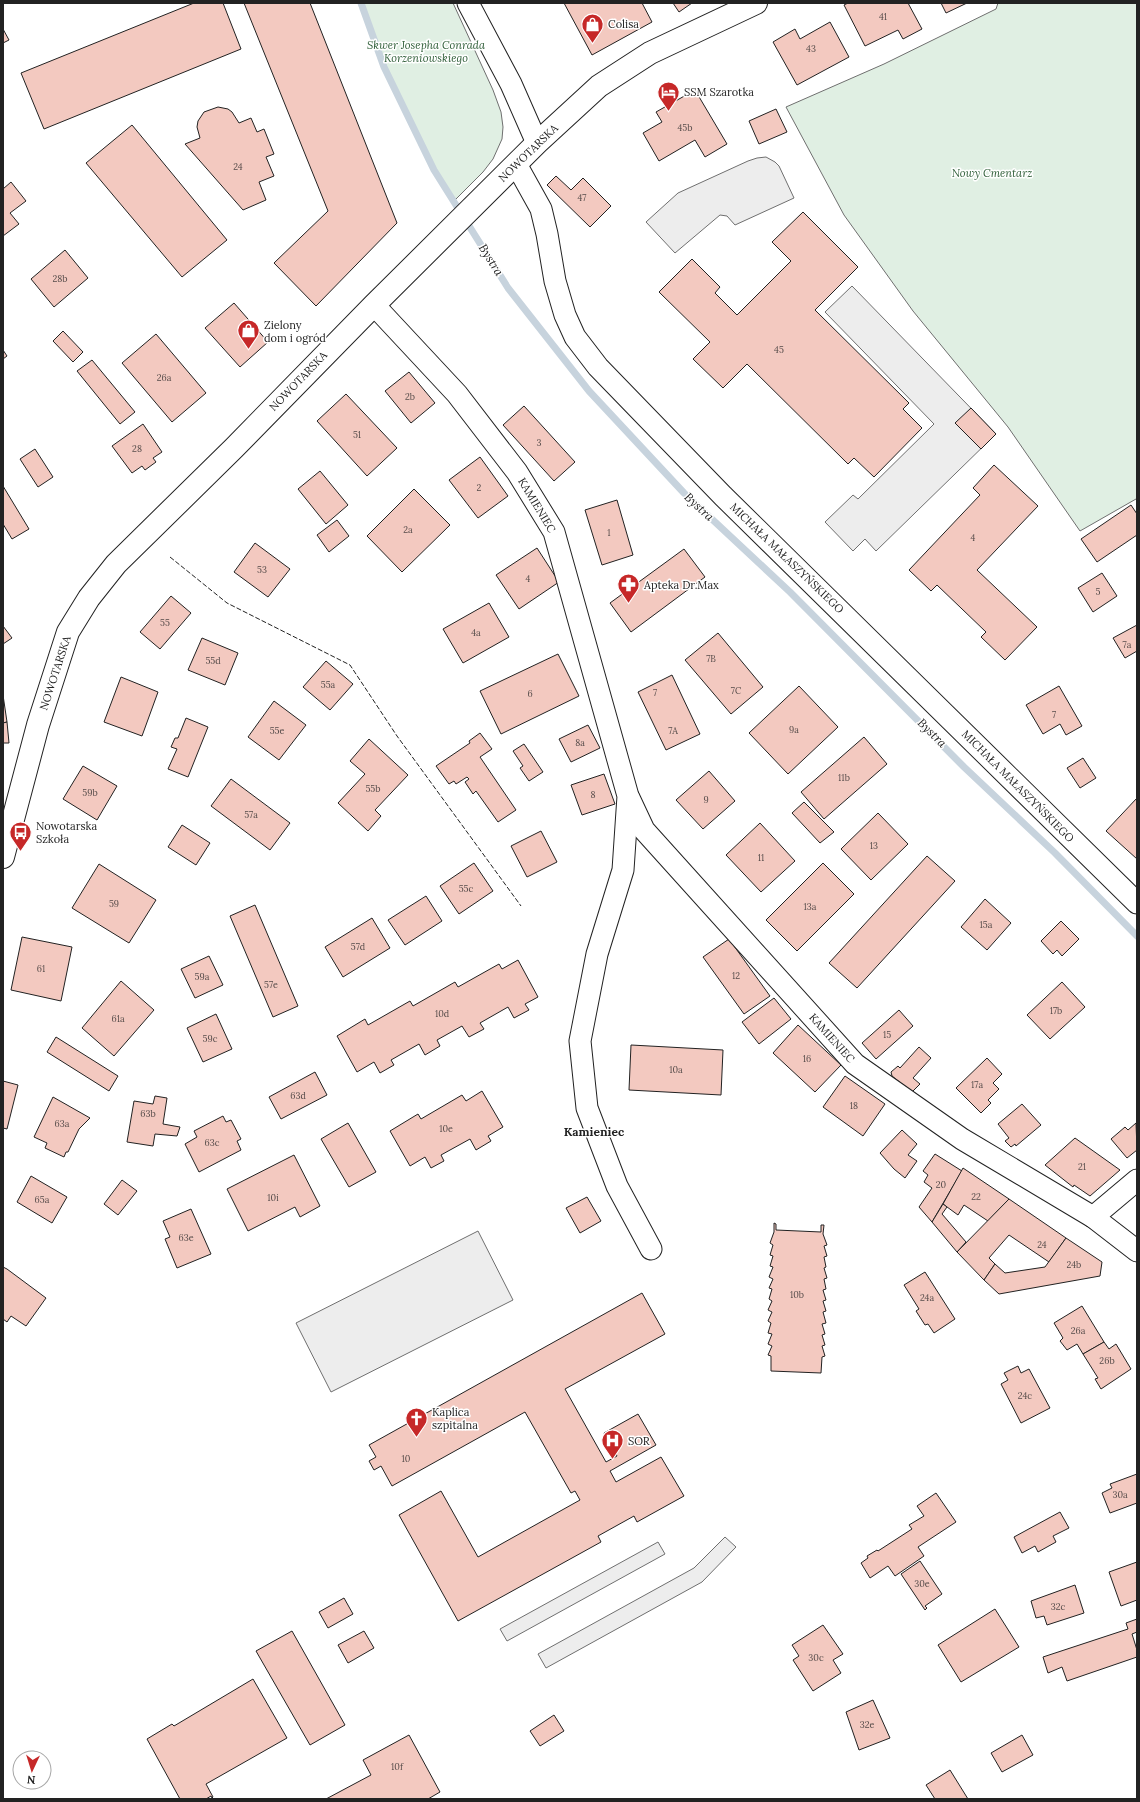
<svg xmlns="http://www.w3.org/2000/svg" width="1140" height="1802" viewBox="0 0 1140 1802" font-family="Lora,serif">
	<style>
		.green { fill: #e0efe3; stroke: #6f6f6f }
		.parking { fill: #ededed; stroke: #6f6f6f }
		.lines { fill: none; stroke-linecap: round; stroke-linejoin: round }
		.stream { stroke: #c7d3dd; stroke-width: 7 }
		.building { fill: #f3c9c0; stroke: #222 }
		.street-casing { stroke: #222; stroke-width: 23 }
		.secondary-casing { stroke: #222; stroke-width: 24 }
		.street { stroke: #fff; stroke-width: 21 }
		.secondary { stroke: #fff; stroke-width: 22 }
		.fence { stroke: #222; stroke-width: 1; stroke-dasharray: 5 2; stroke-linecap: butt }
		.labels { text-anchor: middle; stroke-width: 3; stroke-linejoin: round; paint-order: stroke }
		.number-label { font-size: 9px; fill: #564c4a }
		.poi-label { font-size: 11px; fill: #222; stroke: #fff; text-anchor: start }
		.park-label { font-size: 11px; font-style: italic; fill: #2f5e38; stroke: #fff }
		.street-label { font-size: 11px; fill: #222; stroke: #fff }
		.water-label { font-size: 12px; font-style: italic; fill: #222; stroke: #fff }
		.neighbourhood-label { font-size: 12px; font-weight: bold; fill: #222; stroke: #fff }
	</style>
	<rect width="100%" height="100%" fill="#fff"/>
	<g class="green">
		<path d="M361 3H453L493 90 501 112 503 127 502 139 493 159 483 172 454 201C414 140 386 71 361 3Z"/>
		<polygon points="998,3 1137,3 1137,500 1136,499 1080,531 1008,427 913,311 844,215 786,107 884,64 996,9"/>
	</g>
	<g class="parking">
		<polygon points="766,157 775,162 779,166 794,198 735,225 727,216 720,215 675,253 646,222 678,193 748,161 757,158"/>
		<polygon points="852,286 996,434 876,551 865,539 853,551 825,522 853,495 858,499 934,424 825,312"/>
		<polygon points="478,1231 513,1300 331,1392 296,1323"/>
		<polygon points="725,1537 736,1547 702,1582 546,1668 538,1654 694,1568"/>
		<polygon points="658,1542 665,1554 507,1641 500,1629"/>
	</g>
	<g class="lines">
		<polyline class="stream" points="361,3 384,67 434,170 508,288 589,391 684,493 790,592 964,767 1055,853 1137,936"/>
	</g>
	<g class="building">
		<polygon points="194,3 223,3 241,49 44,129 21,73"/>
		<polygon points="244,3 310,3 397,223 316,306 274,263 328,211"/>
		<polygon points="564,3 642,3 652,22 592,55"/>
		<polygon points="673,3 692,3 679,12"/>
		<polygon points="848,3 908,3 922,29 903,39 898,30 865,46 844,5"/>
		<polygon points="941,3 967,3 946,13"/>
		<polygon points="830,22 849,57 797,85 773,42 795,29 800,39"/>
		<polygon points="3,29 9,40 3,43"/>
		<polygon points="695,90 727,144 705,157 695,140 659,161 643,133 662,122 656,112"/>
		<polygon points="218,107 228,109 232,112 239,123 251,118 257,132 264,129 274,154 266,157 274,176 259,182 266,200 243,210 185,144 200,138 197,127 198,121 204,112"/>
		<polygon points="776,109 787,132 759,144 749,121"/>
		<polygon points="132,125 227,240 182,277 86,163"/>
		<polygon points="556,176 571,190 583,178 611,206 590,227 547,185"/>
		<polygon points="11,182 26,201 10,213 19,224 3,236 3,189"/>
		<polygon points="803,212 858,267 815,310 909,403 903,409 922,428 874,477 854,458 848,464 747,364 723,388 693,359 710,342 659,292 692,259 720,287 715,293 737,315 791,261 772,242"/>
		<polygon points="65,250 88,278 54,307 31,279"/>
		<polygon points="234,303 268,342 240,367 205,328"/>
		<polygon points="63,331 83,352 73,362 53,341"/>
		<polygon points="156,334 206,393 172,422 122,363"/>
		<polygon points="3,350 7,356 3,359"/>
		<polygon points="92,360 135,412 120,424 77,371"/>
		<polygon points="409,372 435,403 411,423 385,391"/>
		<polygon points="346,394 397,448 367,476 317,421"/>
		<polygon points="524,406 575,462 554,481 503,425"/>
		<polygon points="971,408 996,434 981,449 955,423"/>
		<polygon points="143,424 162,452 153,458 156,462 145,470 142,466 132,473 112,446"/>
		<polygon points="35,449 53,477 38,487 20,459"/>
		<polygon points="480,457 508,496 478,518 449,480"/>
		<polygon points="994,465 1038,506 977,570 1037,627 1005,660 981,637 986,632 937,585 931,591 909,570 980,495 973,488"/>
		<polygon points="320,471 348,505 326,524 298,489"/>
		<polygon points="3,486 29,529 12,539 3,524"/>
		<polygon points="414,489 450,525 402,572 367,536"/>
		<polygon points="617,500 633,555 602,565 585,510"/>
		<polygon points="1131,505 1137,514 1137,535 1097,562 1081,539"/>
		<polygon points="337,520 349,536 329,552 317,535"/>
		<polygon points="255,543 290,569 268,597 234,572"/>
		<polygon points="537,548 559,582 519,609 496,575"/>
		<polygon points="684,549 705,577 631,632 610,603"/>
		<polygon points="1102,573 1117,596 1093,612 1078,588"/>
		<polygon points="171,596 191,613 160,649 140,632"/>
		<polygon points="489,603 509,637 463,663 443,629"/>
		<polygon points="1137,625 1137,651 1125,658 1113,638"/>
		<polygon points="3,626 12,638 3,644"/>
		<polygon points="718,633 763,687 731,714 685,660"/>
		<polygon points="202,638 238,653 225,685 188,670"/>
		<polygon points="558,654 579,696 501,734 480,691"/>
		<polygon points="326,661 353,684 330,710 303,687"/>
		<polygon points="672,675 700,734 666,750 638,692"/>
		<polygon points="121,677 158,692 142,736 104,722"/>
		<polygon points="799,686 838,727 788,774 749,733"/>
		<polygon points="1059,686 1082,726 1066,735 1060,724 1043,734 1026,705"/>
		<polygon points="3,695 7,722 3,723"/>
		<polygon points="274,701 306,725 279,760 248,737"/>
		<polygon points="186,718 208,727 188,777 168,769 177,749 171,747 175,738 178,738"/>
		<polygon points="7,722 9,743 3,743 3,723"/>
		<polygon points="588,725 600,748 571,762 559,739"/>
		<polygon points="480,733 492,749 480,757 516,810 498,822 476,791 473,794 465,782 469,779 467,777 456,784 454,781 449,784 436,766 470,743 469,741"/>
		<polygon points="864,737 887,764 824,819 801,792"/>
		<polygon points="369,739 408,775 375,810 381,816 368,831 338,803 365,774 350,761"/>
		<polygon points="524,744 543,772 529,781 520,768 523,766 513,751"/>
		<polygon points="1083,758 1096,778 1080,788 1067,768"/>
		<polygon points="83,766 117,786 97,820 63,799"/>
		<polygon points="709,771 735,801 703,829 676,800"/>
		<polygon points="604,774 615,804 582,815 571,785"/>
		<polygon points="231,779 290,823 270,850 211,806"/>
		<polygon points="1137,798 1137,859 1106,831"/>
		<polygon points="804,802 834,832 820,843 792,813"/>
		<polygon points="878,813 908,844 871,880 841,849"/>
		<polygon points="760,823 795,861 761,892 726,855"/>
		<polygon points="182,825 210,843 196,865 168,847"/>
		<polygon points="541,831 557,862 527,877 511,846"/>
		<polygon points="927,856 955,881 857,988 829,963"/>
		<polygon points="474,863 493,891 459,914 440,886"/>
		<polygon points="823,863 854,894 797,951 766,920"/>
		<polygon points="99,864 156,900 129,943 72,908"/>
		<polygon points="426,896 442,921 405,945 388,920"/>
		<polygon points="985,899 1011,923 987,950 961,927"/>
		<polygon points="255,905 298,1006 273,1017 230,916"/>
		<polygon points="372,918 390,948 343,977 325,947"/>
		<polygon points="1061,921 1079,939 1062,956 1057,950 1053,954 1041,941"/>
		<polygon points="22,937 72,947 61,1001 11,990"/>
		<polygon points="729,939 770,996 744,1014 703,957"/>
		<polygon points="209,956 223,985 195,998 181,969"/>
		<polygon points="518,960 538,997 525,1004 529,1010 514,1018 508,1007 480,1023 484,1029 469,1037 462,1026 437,1040 440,1046 425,1055 419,1044 391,1060 394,1065 380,1073 374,1062 357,1072 337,1036 365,1019 368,1025 410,1001 413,1006 455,982 458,987 499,964 502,969"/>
		<polygon points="121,981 154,1010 114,1056 82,1028"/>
		<polygon points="1062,982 1085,1007 1050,1039 1027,1015"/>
		<polygon points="774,998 791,1019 759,1044 742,1022"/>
		<polygon points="899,1010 913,1026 876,1059 862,1043"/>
		<polygon points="216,1014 232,1049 203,1062 187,1028"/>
		<polygon points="798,1025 841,1065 815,1092 773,1053"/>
		<polygon points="56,1037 118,1076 109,1091 47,1052"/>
		<polygon points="631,1045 723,1050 721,1095 629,1090"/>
		<polygon points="919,1047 931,1058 913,1078 920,1084 912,1092 892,1076 891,1072 898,1066 900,1068"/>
		<polygon points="987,1058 1002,1074 993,1083 999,1089 988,1100 991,1103 981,1113 956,1088"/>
		<polygon points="315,1072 327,1095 281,1119 269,1097"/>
		<polygon points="845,1076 885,1104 863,1136 823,1107"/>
		<polygon points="3,1081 18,1085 7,1129 3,1128"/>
		<polygon points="482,1091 503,1127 488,1136 491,1141 476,1150 470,1139 441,1155 444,1161 431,1168 425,1157 410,1166 390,1131 418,1114 421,1119 462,1095 466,1101"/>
		<polygon points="155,1096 167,1098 163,1124 180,1127 177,1136 155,1134 153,1146 127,1142 134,1101 153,1104"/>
		<polygon points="53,1097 90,1118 79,1129 68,1152 66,1152 64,1157 45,1148 47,1143 34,1137"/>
		<polygon points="1022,1104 1041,1125 1016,1146 1015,1144 1011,1147 1005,1141 1009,1138 998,1124"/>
		<polygon points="223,1116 226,1122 231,1120 241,1139 237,1141 241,1150 199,1172 185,1144 197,1137 194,1131"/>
		<polygon points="348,1123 376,1172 349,1187 321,1139"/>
		<polygon points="1136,1123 1137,1150 1127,1158 1111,1139 1125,1127 1128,1130"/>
		<polygon points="902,1130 917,1144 908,1155 917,1161 905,1178 894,1169 880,1153"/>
		<polygon points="1075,1138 1120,1170 1090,1196 1074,1185 1073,1187 1045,1165"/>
		<polygon points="935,1154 962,1171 932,1222 919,1207 932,1188 924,1182 928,1175 923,1171"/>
		<polygon points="294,1155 320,1206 300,1217 295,1207 248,1231 227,1189"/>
		<polygon points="963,1168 1009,1199 988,1221 964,1205 958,1215 943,1204"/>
		<polygon points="31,1176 67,1197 52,1223 17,1202"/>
		<polygon points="122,1180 137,1191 118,1215 104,1204"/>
		<polygon points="587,1197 601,1221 580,1233 566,1208"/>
		<polygon points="1009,1199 1066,1238 1049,1262 1009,1235 989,1258 995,1264 984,1280 957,1252"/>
		<polygon points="943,1204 947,1207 942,1214 966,1242 957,1252 932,1222"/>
		<polygon points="191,1209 211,1254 177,1268 165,1239 170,1237 163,1221"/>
		<polygon points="774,1223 776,1224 776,1230 821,1232 821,1225 824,1225 823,1234 827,1245 824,1246 827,1256 824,1257 826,1267 824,1268 827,1278 824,1279 826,1289 823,1290 826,1300 823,1301 826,1311 823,1312 826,1323 822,1324 825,1334 822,1335 825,1345 822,1346 825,1356 822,1357 821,1373 771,1371 771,1356 768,1355 772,1346 768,1344 772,1334 768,1333 771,1323 768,1321 772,1312 768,1310 772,1301 769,1299 772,1289 769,1288 773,1279 769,1277 773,1267 770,1266 773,1256 770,1255 773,1245 770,1243 774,1232"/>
		<polygon points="1066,1238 1102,1262 1100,1276 999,1294 984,1280 995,1264 1005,1273 1045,1267"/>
		<polygon points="3,1267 7,1269 46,1298 26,1326 11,1316 7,1322 3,1319"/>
		<polygon points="925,1272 955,1319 934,1333 928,1324 925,1325 916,1311 919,1309 904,1285"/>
		<polygon points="642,1293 665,1334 565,1389 606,1462 617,1456 604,1433 638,1414 656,1445 610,1471 616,1482 661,1457 684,1496 637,1522 634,1516 598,1536 601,1542 458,1621 399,1515 441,1491 478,1557 580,1500 575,1491 571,1493 525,1412 392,1486 381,1466 374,1470 369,1461 376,1457 369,1445"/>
		<polygon points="1082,1306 1104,1342 1083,1354 1077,1344 1067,1350 1060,1341 1063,1338 1054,1323"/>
		<polygon points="1104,1342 1109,1349 1116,1344 1131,1369 1101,1389 1095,1379 1098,1378 1083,1354"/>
		<polygon points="1018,1366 1021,1373 1029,1369 1050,1408 1021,1423 1001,1384 1008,1380 1004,1373"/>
		<polygon points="1137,1474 1137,1503 1110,1513 1102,1493 1112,1488 1110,1484"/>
		<polygon points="936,1493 956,1522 918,1547 924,1556 895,1576 888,1566 870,1578 861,1563 868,1558 867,1556 877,1550 878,1551 912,1529 909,1525 924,1516 917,1506"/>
		<polygon points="1060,1512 1069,1528 1053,1536 1056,1542 1038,1552 1035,1546 1022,1553 1014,1537"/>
		<polygon points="920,1561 942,1594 925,1606 927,1608 925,1610 901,1574"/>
		<polygon points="1137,1562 1137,1600 1121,1606 1109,1572"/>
		<polygon points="1075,1585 1084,1613 1047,1625 1044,1616 1036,1618 1031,1601"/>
		<polygon points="344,1598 353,1614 328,1628 319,1612"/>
		<polygon points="995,1609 1019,1647 961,1682 938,1645"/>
		<polygon points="1137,1619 1137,1632 1132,1634 1137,1650 1137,1657 1067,1681 1062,1667 1048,1673 1043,1657 1128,1629 1126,1623"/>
		<polygon points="823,1625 843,1654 833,1660 841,1673 813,1691 793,1660 799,1656 792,1645"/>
		<polygon points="292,1631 345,1725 310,1745 256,1651"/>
		<polygon points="364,1631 374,1648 348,1663 338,1645"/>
		<polygon points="253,1679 287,1738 206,1784 213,1797 212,1798 211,1796 206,1799 180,1799 147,1739 172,1724 174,1726"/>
		<polygon points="873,1700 890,1738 859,1750 846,1712"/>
		<polygon points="554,1715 564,1731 540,1746 530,1731"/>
		<polygon points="409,1735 440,1792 428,1799 326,1799 371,1775 363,1760"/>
		<polygon points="1022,1735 1033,1755 1002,1772 991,1753"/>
		<polygon points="950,1770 968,1799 935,1799 926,1785"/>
	</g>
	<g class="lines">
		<defs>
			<g id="street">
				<polyline points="468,3 511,84 537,143"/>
				<polyline points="516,164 541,209 547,234 555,281 565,315 575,337 598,367 723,496 1137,903"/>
				<polyline points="374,305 457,394 517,472 554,532 628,796 623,870 597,954 580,1041 587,1108 617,1186 651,1249"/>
				<polyline points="629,798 644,830 855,1064 962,1139 1093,1217 1137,1251"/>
				<polyline points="1093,1217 1137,1180"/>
			</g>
			<polyline id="secondary" points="3,857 38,725 68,632 89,598 116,564 234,448 374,305 537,143 599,86 650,53 756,3"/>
		</defs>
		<use href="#street" class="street-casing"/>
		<use href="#secondary" class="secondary-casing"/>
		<use href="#street" class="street"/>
		<use href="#secondary" class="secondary"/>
		<polyline class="fence" points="170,557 227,603 350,665 397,736 521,906"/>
	</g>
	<defs>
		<symbol id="shop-pin" viewBox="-11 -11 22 30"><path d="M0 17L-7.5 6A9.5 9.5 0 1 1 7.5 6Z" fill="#c62828" stroke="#fff"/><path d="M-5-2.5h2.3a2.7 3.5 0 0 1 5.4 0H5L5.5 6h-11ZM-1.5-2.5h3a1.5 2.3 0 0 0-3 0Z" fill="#fff"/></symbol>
		<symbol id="hotel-pin" viewBox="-11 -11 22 30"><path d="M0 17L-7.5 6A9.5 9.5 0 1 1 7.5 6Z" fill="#c62828" stroke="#fff"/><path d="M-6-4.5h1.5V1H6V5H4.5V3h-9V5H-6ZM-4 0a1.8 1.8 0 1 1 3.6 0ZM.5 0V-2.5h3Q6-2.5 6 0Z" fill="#fff"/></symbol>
		<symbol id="pharmacy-pin" viewBox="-11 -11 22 30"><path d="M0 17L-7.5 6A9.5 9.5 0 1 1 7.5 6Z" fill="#c62828" stroke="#fff"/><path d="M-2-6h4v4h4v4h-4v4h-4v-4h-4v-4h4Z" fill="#fff"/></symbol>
		<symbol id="bus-pin" viewBox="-11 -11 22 30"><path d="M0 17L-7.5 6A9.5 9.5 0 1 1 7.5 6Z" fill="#c62828" stroke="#fff"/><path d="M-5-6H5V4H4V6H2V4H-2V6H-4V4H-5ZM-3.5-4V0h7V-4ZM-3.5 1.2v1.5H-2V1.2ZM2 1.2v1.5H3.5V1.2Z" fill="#fff"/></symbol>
		<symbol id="church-pin" viewBox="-11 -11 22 30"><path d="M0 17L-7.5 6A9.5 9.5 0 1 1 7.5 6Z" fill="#c62828" stroke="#fff"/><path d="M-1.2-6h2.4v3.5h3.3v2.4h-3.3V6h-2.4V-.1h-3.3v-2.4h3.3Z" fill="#fff"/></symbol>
		<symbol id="hospital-pin" viewBox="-11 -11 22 30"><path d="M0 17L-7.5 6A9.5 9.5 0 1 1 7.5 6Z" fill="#c62828" stroke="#fff"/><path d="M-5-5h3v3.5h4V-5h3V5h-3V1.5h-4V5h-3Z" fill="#fff"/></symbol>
	</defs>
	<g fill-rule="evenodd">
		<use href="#shop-pin" x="580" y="12" width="25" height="34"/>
		<use href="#hotel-pin" x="656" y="80" width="25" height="34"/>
		<use href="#shop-pin" x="236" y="318" width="25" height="34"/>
		<use href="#pharmacy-pin" x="616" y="572" width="25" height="34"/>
		<use href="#bus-pin" x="8" y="820" width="25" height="34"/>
		<use href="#church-pin" x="404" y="1406" width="25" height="34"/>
		<use href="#hospital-pin" x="600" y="1428" width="25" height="34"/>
	</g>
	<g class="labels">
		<g class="number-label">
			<text x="883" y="20">41</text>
			<text x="811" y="52">43</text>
			<text x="685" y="131">45b</text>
			<text x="238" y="170">24</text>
			<text x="582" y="201">47</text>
			<text x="60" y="282">28b</text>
			<text x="779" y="353">45</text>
			<text x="164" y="381">26a</text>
			<text x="410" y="400">2b</text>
			<text x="357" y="438">51</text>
			<text x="539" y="446">3</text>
			<text x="137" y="452">28</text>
			<text x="479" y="491">2</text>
			<text x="408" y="533">2a</text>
			<text x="609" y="536">1</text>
			<text x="973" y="541">4</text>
			<text x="262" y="573">53</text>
			<text x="528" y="582">4</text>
			<text x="1098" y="595">5</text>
			<text x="165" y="626">55</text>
			<text x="476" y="636">4a</text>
			<text x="1127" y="648">7a</text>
			<text x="711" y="662">7B</text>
			<text x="213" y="664">55d</text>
			<text x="328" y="688">55a</text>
			<text x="736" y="694">7C</text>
			<text x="655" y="696">7</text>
			<text x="530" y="697">6</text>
			<text x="1054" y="718">7</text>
			<text x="794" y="733">9a</text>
			<text x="277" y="734">55e</text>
			<text x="673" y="734">7A</text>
			<text x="580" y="746">8a</text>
			<text x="844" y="781">11b</text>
			<text x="373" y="792">55b</text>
			<text x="90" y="796">59b</text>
			<text x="593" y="798">8</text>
			<text x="706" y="803">9</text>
			<text x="251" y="818">57a</text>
			<text x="874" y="849">13</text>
			<text x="761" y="861">11</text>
			<text x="466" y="892">55c</text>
			<text x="114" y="907">59</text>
			<text x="810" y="910">13a</text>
			<text x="986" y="928">15a</text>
			<text x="358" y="950">57d</text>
			<text x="41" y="972">61</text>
			<text x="736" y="979">12</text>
			<text x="202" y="980">59a</text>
			<text x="271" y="988">57e</text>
			<text x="1056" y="1014">17b</text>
			<text x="442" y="1017">10d</text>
			<text x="118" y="1022">61a</text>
			<text x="887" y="1038">15</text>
			<text x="210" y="1042">59c</text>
			<text x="807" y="1062">16</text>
			<text x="676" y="1073">10a</text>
			<text x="977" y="1088">17a</text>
			<text x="298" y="1099">63d</text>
			<text x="854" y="1109">18</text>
			<text x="148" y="1117">63b</text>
			<text x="62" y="1127">63a</text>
			<text x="446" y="1132">10e</text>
			<text x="212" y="1146">63c</text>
			<text x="1082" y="1170">21</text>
			<text x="941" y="1188">20</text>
			<text x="976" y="1200">22</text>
			<text x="273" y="1201">10i</text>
			<text x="42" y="1203">65a</text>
			<text x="186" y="1241">63e</text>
			<text x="1042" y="1248">24</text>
			<text x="1074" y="1268">24b</text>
			<text x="797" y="1298">10b</text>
			<text x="927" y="1301">24a</text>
			<text x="1078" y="1334">26a</text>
			<text x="1107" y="1364">26b</text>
			<text x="1025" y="1399">24c</text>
			<text x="406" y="1462">10</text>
			<text x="1120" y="1498">30a</text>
			<text x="922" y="1587">30e</text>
			<text x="1058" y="1610">32c</text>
			<text x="816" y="1661">30c</text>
			<text x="867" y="1728">32e</text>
			<text x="397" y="1770">10f</text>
		</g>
		<g class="poi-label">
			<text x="608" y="28">Colisa</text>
			<text x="684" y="96">SSM Szarotka</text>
			<text x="264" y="329">Zielony<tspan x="264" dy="13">dom i ogród</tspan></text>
			<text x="644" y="589">Apteka Dr.Max</text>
			<text x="36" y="830">Nowotarska<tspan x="36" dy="13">Szkoła</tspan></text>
			<text x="432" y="1416">Kaplica<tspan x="432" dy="13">szpitalna</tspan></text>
			<text x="628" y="1445">SOR</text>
		</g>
		<g class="park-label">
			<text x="426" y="49">Skwer Josepha Conrada<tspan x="426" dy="13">Korzeniowskiego</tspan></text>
			<text x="992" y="177">Nowy Cmentarz</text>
		</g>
		<g class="street-label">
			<text transform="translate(528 153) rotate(-44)" y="4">NOWOTARSKA</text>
			<text transform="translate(298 381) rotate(-46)" y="4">NOWOTARSKA</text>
			<text transform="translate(537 505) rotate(59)" y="4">KAMIENIEC</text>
			<text transform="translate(787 558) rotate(44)" y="4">MICHAŁA MAŁASZYŃSKIEGO</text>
			<text transform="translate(55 673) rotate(-72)" y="4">NOWOTARSKA</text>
			<text transform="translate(1018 786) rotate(45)" y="4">MICHAŁA MAŁASZYŃSKIEGO</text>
			<text transform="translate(832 1038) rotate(48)" y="4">KAMIENIEC</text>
		</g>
		<g class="water-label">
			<text transform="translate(491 260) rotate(58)" y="4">Bystra</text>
			<text transform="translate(699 507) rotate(43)" y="4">Bystra</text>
			<text transform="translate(932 733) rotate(45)" y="4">Bystra</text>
		</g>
		<g class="neighbourhood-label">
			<text x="594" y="1136">Kamieniec</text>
		</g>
	</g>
	<rect width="1140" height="1802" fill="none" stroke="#222222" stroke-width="8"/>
	<g transform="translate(32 1770) rotate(184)"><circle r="19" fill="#ffffff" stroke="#a7a7a7"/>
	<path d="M0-3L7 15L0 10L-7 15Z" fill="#c62828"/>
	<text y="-6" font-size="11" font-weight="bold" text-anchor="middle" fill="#222222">N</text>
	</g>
</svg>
